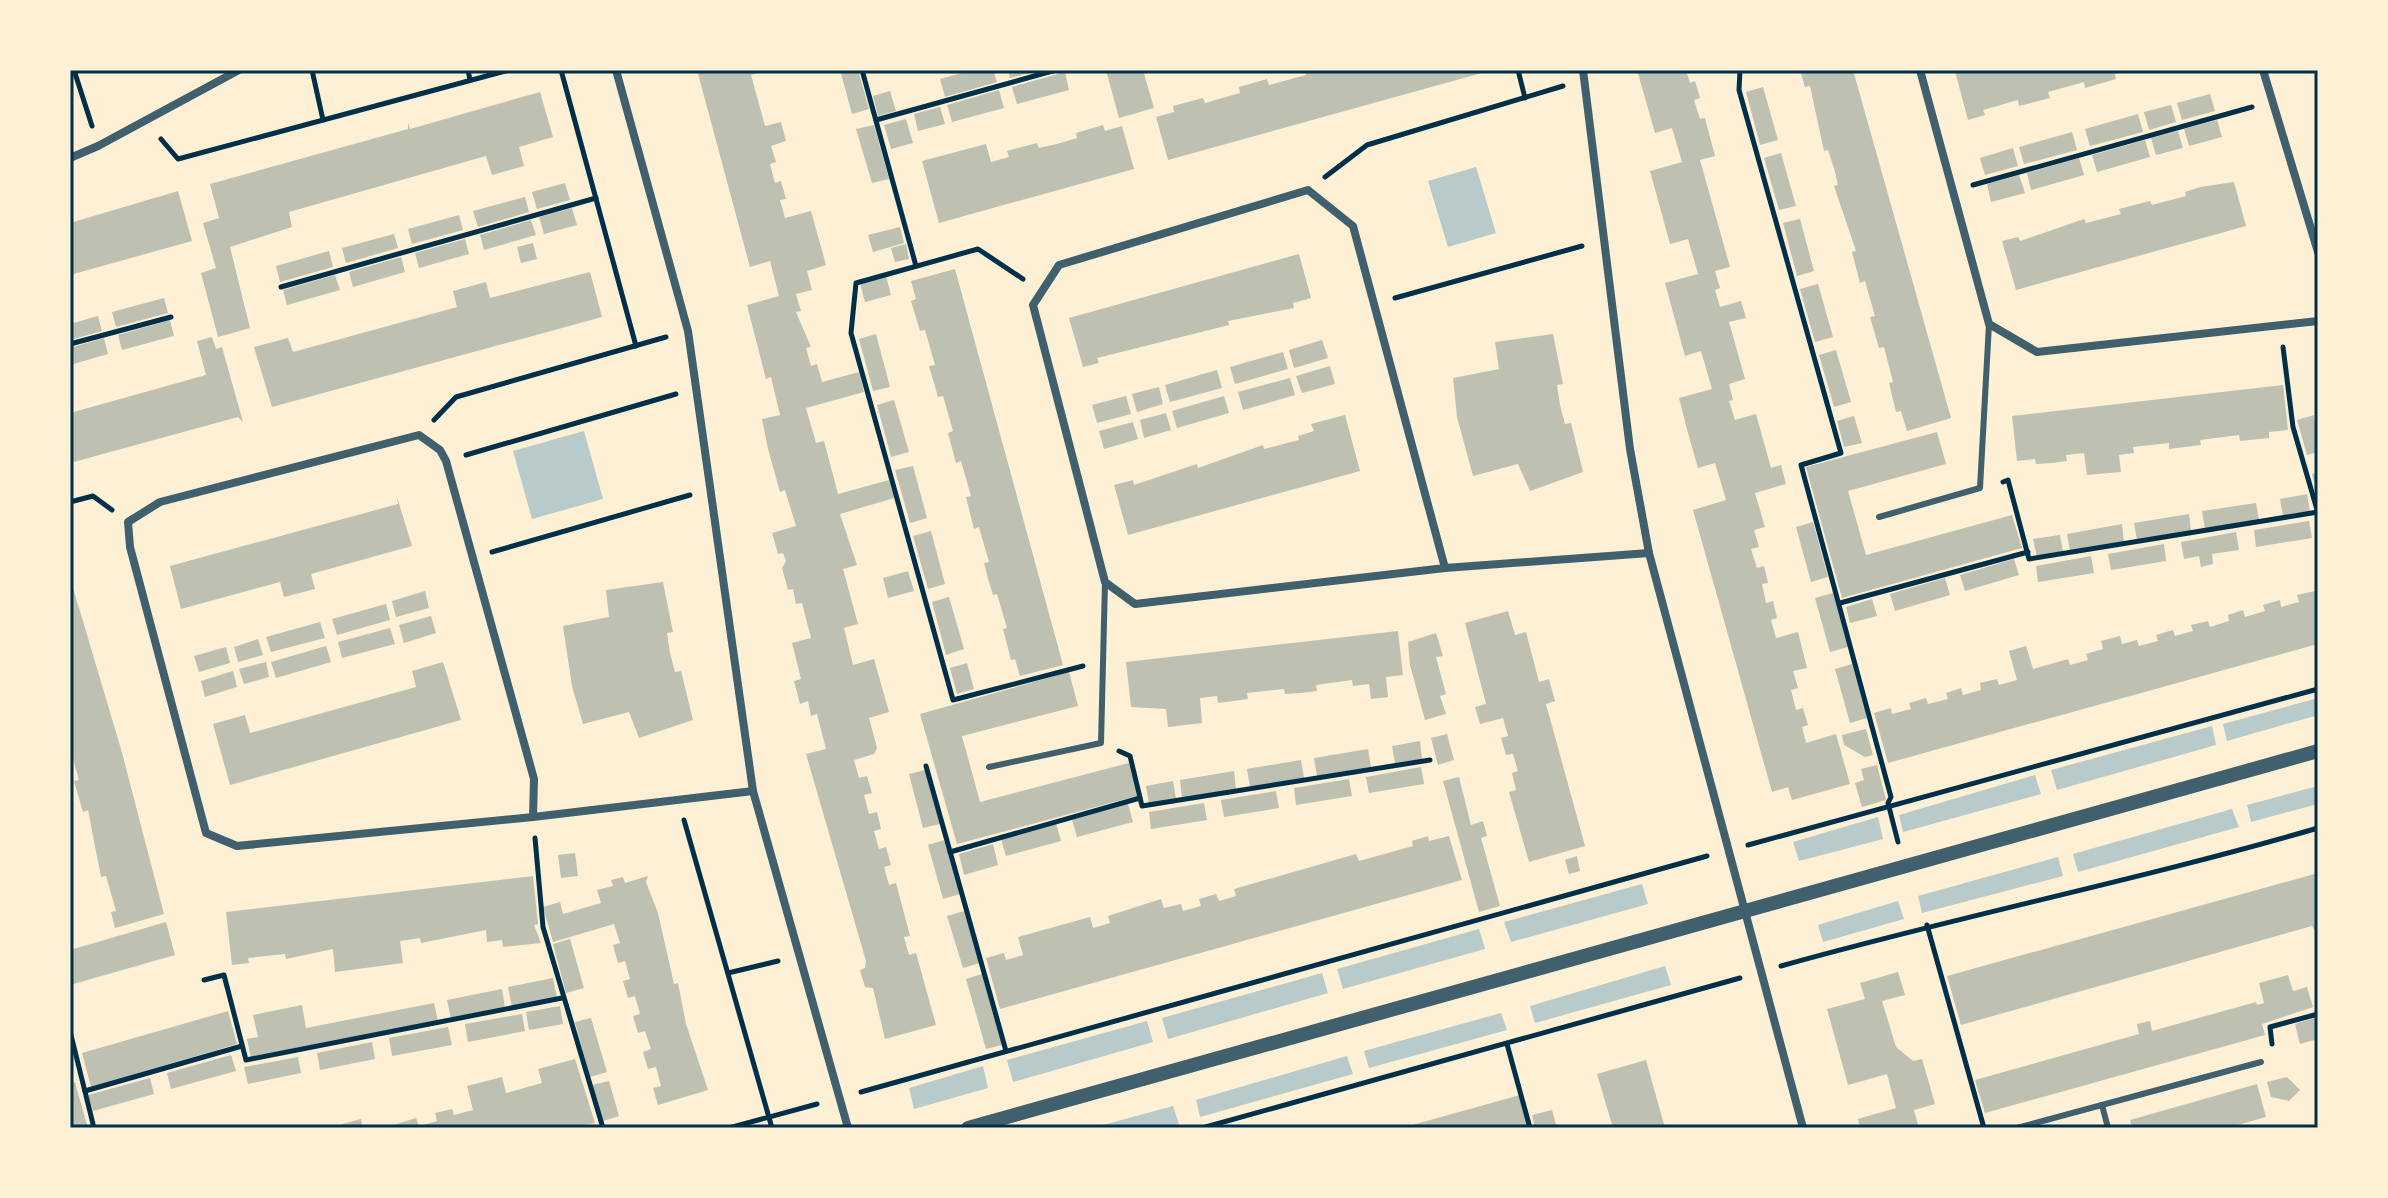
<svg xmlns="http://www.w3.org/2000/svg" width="2388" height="1198" viewBox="0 0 2388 1198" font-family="'PT Sans',sans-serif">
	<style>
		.green { fill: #b9caca }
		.building { fill: #bec0b2 }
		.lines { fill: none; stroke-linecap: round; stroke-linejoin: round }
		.path { stroke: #003049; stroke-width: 5 }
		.service { stroke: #3f606c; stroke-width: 6 }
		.minor { stroke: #3f606c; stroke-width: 8 }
		.tertiary { stroke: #3f606c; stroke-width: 14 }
		.neatline { fill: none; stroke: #003049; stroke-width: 3 }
	</style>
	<rect width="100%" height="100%" fill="#fdf0d5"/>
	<g class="green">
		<polygon points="1476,167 1496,233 1448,247 1428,181"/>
		<polygon points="584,431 603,499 532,519 513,451"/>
		<polygon points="2318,698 2318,715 2227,741 2223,724"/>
		<polygon points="2212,726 2216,745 2057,790 2051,770"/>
		<polygon points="2035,775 2041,794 1903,832 1899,815"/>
		<polygon points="2318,786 2318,804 2251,822 2247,805"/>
		<polygon points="2232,809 2239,827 2078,872 2073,854"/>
		<polygon points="1878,817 1883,839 1799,861 1793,842"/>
		<polygon points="2058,857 2063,876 1922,913 1918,896"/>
		<polygon points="1642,884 1648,904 1511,942 1504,922"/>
		<polygon points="1898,901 1904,919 1823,942 1818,925"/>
		<polygon points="1479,929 1485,949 1343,989 1337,969"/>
		<polygon points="1665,966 1671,985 1535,1023 1530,1006"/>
		<polygon points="1322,973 1328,993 1168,1039 1162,1018"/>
		<polygon points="1501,1013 1507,1030 1369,1068 1364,1051"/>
		<polygon points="1147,1021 1153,1042 1013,1082 1007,1060"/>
		<polygon points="1347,1056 1353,1074 1200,1117 1196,1100"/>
		<polygon points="983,1066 988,1088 914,1109 909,1088"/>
		<polygon points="1173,1106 1179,1124 1164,1128 1092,1128"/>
	</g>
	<g class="building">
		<polygon points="697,70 766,70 751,75 765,126 781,122 786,141 771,146 776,162 770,164 775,183 781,181 786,199 780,200 785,218 811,211 826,265 807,271 812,290 796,294 801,311 796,312 811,347 806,348 811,366 817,364 822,382 859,372 864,392 806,408 816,443 824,441 838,494 889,480 894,498 840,514 857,565 843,569 858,624 844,628 853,665 874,659 889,712 869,718 877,748 874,754 854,760 859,778 867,776 872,793 864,795 869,814 877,812 881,829 874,831 879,849 886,847 891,865 884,867 889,885 896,883 910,936 904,937 909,955 916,953 936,1025 885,1039 873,988 865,987 860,970 865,968 866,961 806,754 826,749 817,714 811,716 808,701 800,704 794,681 801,679 792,643 811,638 802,603 796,604 793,589 788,590 782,568 786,561 783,553 778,554 772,533 796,526 785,490 780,492 768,449 762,419 780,415 771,377 766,379 747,305 779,296 770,261 750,267"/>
		<polygon points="840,70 858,70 869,109 852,114"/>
		<polygon points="993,70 997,82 945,97 940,79 973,70"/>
		<polygon points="1008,70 1037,70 1037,71 1010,78"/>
		<polygon points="1106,70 1143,70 1154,108 1119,118"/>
		<polygon points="1304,70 1489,70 1489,71 1168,160 1156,117 1174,112 1173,106 1203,98 1205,103 1240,93 1239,87 1267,79 1269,85 1306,75"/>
		<polygon points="1637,70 1686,70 1690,83 1695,81 1700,98 1694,100 1700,119 1705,118 1715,156 1700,160 1730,267 1715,271 1720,288 1715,290 1720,307 1741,301 1746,318 1729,322 1745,379 1729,384 1733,400 1729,401 1735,420 1756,414 1771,468 1781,465 1786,484 1755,493 1765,527 1754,530 1759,547 1751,549 1757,568 1764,566 1768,583 1762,584 1766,603 1773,601 1777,618 1771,620 1776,638 1798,632 1807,668 1793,671 1798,688 1791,690 1796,710 1803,708 1808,725 1802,727 1806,743 1836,734 1850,784 1792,800 1788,787 1772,792 1693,510 1726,500 1715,463 1698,468 1688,433 1679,398 1712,389 1701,351 1685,356 1665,283 1698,274 1688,239 1670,244 1650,171 1682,162 1672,128 1655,133"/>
		<polygon points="1800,70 1853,70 1951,418 1907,431 1901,411 1896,412 1889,383 1893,382 1884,347 1879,348 1870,317 1875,316 1865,281 1860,283 1852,252 1856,251 1834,186 1838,185 1834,168 1828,150 1824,151 1810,86 1805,87"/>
		<polygon points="2127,70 2115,74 2116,79 2085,88 2084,82 2048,92 2050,98 2019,106 2018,100 1983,110 1985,115 1968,120 1955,71"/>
		<polygon points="1065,72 1069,90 1017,104 1012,87"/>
		<polygon points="1763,87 1778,140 1760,145 1746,92"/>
		<polygon points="999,90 1004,108 952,122 947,105"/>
		<polygon points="890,91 896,111 878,116 873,96"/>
		<polygon points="540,92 553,137 519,147 524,166 492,175 486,156 289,212 292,227 230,247 250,328 218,337 201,273 216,268 203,223 219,218 210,184 408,129 408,123 410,129"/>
		<polygon points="2210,94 2215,111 2182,120 2177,103"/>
		<polygon points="2171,105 2176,122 2149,130 2144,112"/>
		<polygon points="940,107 945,124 918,131 914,114"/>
		<polygon points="2138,114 2143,132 2090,146 2085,129"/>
		<polygon points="906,119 913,143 891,149 884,125"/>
		<polygon points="2217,120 2222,137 2189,146 2184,129"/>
		<polygon points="874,125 889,179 872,183 856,129"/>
		<polygon points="1103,125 1105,131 1122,126 1134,169 939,223 922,161 986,144 991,162 1009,157 1007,151 1037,143 1039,148 1057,144 1077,138 1076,133"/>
		<polygon points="2178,131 2183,148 2156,155 2151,138"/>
		<polygon points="2072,132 2077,150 2024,164 2019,147"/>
		<polygon points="2145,140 2150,157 2097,172 2092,155"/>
		<polygon points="2013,148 2018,166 1985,175 1980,158"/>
		<polygon points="1781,153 1796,206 1779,210 1764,158"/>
		<polygon points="2079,158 2084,175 2031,190 2027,173"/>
		<polygon points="2019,175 2025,193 1991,202 1987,184"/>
		<polygon points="2234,182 2246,226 2016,290 2002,241 2018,237 2020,241 2084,219 2086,223 2121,214 2119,209 2150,201 2152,205 2186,196 2185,192 2200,187"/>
		<polygon points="565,183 570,200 537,209 532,192"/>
		<polygon points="178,191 192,241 70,275 70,223"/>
		<polygon points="525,197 529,212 478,227 473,211"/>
		<polygon points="572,208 577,225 544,234 539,217"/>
		<polygon points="459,215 463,230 412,244 408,229"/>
		<polygon points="1800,219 1814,271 1797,276 1783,223"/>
		<polygon points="531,220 536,235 484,250 480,235"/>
		<polygon points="900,227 904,243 873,252 868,235"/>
		<polygon points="394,234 398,248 346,263 342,248"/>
		<polygon points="465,239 469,254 419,268 415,253"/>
		<polygon points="533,243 537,259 521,263 517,247"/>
		<polygon points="906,244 909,259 895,262 891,248"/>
		<polygon points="329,251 333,267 280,282 276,266"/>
		<polygon points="1299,254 1311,298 1293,303 1294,308 1228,321 1229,325 1097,358 1099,363 1083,367 1069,318"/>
		<polygon points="401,257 405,272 353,287 349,272"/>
		<polygon points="955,269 1063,665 1020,676 1015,659 1011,660 1003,629 1007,628 997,594 993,595 988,579 984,563 989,562 979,527 974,529 966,497 971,496 961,461 956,463 948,433 953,431 943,396 938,397 929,366 935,365 925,330 920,331 911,301 916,299 911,281"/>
		<polygon points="590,272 602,317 272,407 254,347 288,338 293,352 457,307 453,291 486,282 490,298"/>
		<polygon points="335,275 340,290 287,305 283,290"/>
		<polygon points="886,276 891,295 865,302 860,283"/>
		<polygon points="1818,284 1833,337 1815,342 1800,289"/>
		<polygon points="164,298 168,313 116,327 112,312"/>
		<polygon points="98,316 102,331 70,340 70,324"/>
		<polygon points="170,320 174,336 122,350 118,335"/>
		<polygon points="876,334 890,387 873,391 859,339"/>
		<polygon points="1553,334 1563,384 1557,385 1560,405 1565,424 1571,423 1583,472 1530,491 1518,464 1473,476 1457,417 1453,378 1499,369 1495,342"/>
		<polygon points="212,337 216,349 222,347 243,422 238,417 70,463 70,413 206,375 197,341"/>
		<polygon points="104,338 108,354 70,365 70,348"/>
		<polygon points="1322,340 1328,358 1294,368 1289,350"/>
		<polygon points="1836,350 1851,402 1834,407 1819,355"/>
		<polygon points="1283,352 1288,369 1235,384 1230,367"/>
		<polygon points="1330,366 1335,384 1302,393 1296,376"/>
		<polygon points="1217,370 1222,388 1170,402 1165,385"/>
		<polygon points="1290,378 1295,395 1243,410 1238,392"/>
		<polygon points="2283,385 2288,430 2269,432 2269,438 2240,441 2239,435 2200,440 2201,445 2169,449 2169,443 2133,447 2134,453 2119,455 2121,472 2087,475 2084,453 2066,455 2067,461 2052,463 2036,464 2035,459 2017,461 2012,416"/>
		<polygon points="1159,387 1163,404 1137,412 1132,394"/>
		<polygon points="1126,396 1131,414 1097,423 1092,405"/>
		<polygon points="1224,396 1229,413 1177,428 1172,411"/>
		<polygon points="894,400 909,452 891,457 877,405"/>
		<polygon points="1166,413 1171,430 1144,438 1140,420"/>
		<polygon points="1345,415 1360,471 1128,535 1114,485 1133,480 1134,485 1197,464 1198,468 1263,445 1264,449 1299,440 1298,436 1314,431 1311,424"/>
		<polygon points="2314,415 2318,452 2307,455 2297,420"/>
		<polygon points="1854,416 1862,443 1844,447 1837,421"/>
		<polygon points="1133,422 1138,439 1104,449 1099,431"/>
		<polygon points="1937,432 1946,464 1848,491 1866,555 2012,515 2022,548 1842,598 1806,467"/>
		<polygon points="913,466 927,518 910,523 895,470"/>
		<polygon points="2318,473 2318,492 2317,492 2312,474"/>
		<polygon points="2307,494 2310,512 2283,516 2280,499"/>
		<polygon points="397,497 412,546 311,574 315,589 284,597 280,582 181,609 170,566 398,504"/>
		<polygon points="2256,503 2259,520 2205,529 2202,511"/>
		<polygon points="2189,514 2191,531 2137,540 2134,523"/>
		<polygon points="2309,521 2312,538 2256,547 2254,530"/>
		<polygon points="1813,522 1828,577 1811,582 1796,527"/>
		<polygon points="2122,524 2124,543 2070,551 2067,534"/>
		<polygon points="931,531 945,584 928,589 913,536"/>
		<polygon points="2236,532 2239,550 2212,554 2213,564 2201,567 2199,556 2184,559 2181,542"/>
		<polygon points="2060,535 2063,552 2037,557 2033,539"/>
		<polygon points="2164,544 2166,561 2111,570 2108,554"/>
		<polygon points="2091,556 2094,573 2038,582 2036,566"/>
		<polygon points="2014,559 2019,575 1965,591 1960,575"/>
		<polygon points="908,571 914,591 888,598 883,578"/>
		<polygon points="1945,578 1950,595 1895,611 1890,594"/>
		<polygon points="71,581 121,749 164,914 115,928 111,912 116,911 106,876 101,877 88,810 83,812 74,781 79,780 70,748"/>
		<polygon points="663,582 673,632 667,633 670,653 675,672 681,671 693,720 639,738 629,712 583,724 572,686 563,626 609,617 606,590"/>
		<polygon points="425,591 429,608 396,617 392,601"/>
		<polygon points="2315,591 2318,596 2318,644 1888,763 1874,713 1891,708 1892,714 1911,709 1909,703 1926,698 1928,704 1948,699 1946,693 1961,688 1963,695 1981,690 1980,683 1997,679 1999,685 2017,680 2009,651 2026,646 2033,669 2068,659 2070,665 2088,660 2086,654 2103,649 2101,641 2120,636 2122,644 2137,640 2139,646 2158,641 2156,635 2173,630 2175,636 2193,631 2191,625 2208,621 2210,627 2229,621 2228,615 2243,610 2245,617 2265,611 2263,605 2280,600 2281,607 2299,602 2297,595"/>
		<polygon points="1833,593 1848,647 1830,652 1815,598"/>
		<polygon points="949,597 964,649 946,655 932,602"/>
		<polygon points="1872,599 1877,616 1850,623 1846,607"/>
		<polygon points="386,604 390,620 337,635 332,619"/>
		<polygon points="1508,611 1515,635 1526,632 1539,682 1549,679 1555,701 1546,704 1585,846 1529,862 1509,792 1516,790 1512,773 1518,771 1513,754 1506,755 1501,738 1508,736 1503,718 1480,724 1475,707 1486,704 1465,623"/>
		<polygon points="431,616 436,633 404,643 399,625"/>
		<polygon points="320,622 325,638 271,652 266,637"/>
		<polygon points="390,628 395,644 342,658 338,642"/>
		<polygon points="1398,631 1403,675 1386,677 1388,697 1371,699 1369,684 1353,686 1352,680 1316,685 1317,691 1300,693 1285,694 1284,689 1247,693 1248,699 1218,703 1217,696 1200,698 1202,723 1168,727 1166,709 1131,707 1126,662"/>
		<polygon points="1436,633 1443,656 1436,657 1446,694 1440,696 1446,714 1425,720 1410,665 1408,642"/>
		<polygon points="258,639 263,655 238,662 234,647"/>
		<polygon points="326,646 331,662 276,678 271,662"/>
		<polygon points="226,647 230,663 199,672 194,656"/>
		<polygon points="266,662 269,677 244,684 239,669"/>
		<polygon points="443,662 461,720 230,785 213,724 245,715 250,733 416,687 412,671"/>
		<polygon points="967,663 974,689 957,694 950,668"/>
		<polygon points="1852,664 1867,718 1850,723 1835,669"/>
		<polygon points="233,671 237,687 205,697 201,681"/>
		<polygon points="1069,672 1078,706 962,736 980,802 1129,763 1137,796 957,844 920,714"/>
		<polygon points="1866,729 1873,755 1865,757 1844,745 1842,735"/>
		<polygon points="1447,734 1454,760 1438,765 1431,738"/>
		<polygon points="1420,741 1422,759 1395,763 1392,746"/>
		<polygon points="1368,749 1371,767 1317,776 1314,758"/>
		<polygon points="1301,760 1304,778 1250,787 1247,769"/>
		<polygon points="1877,765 1886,800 1862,807 1855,783 1864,780 1861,769"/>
		<polygon points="1421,767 1424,784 1369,793 1366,777"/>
		<polygon points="925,770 940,824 923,828 909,774"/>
		<polygon points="1234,771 1236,789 1182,798 1180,780"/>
		<polygon points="1459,777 1471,825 1483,821 1487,836 1481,838 1500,906 1479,912 1443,781"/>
		<polygon points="1349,779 1352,796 1296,805 1294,788"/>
		<polygon points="1173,781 1176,799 1149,804 1146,786"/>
		<polygon points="1276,791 1279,808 1224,817 1221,800"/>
		<polygon points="1204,803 1207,820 1151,829 1149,812"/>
		<polygon points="1128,804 1133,822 1077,837 1072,820"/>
		<polygon points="1056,823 1061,841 1006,856 1001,839"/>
		<polygon points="1428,836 1429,841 1449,836 1462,880 1000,1009 986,958 1004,953 1006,960 1023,955 1018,937 1090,917 1093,928 1110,923 1108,916 1161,899 1164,908 1181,904 1183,911 1201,906 1199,899 1216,894 1219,901 1236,896 1234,889 1356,854 1359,861 1413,846 1412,841"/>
		<polygon points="944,840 960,894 943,899 928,845"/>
		<polygon points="993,844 998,865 964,875 959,854"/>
		<polygon points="575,853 578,876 561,878 558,855"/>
		<polygon points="1577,856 1580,871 1569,874 1565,860"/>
		<polygon points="2318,873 2318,935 2312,926 1961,1025 1947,976"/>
		<polygon points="533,876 538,924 534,925 541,943 503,947 502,940 487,942 486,930 421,943 420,938 400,941 403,963 335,972 333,949 286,959 285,954 248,958 249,963 232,965 226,912"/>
		<polygon points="648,876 646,882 658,913 674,984 678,983 686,1024 708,1090 658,1105 653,1088 661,1086 656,1067 648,1069 643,1052 651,1049 645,1031 638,1033 633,1016 640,1014 635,996 628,998 623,981 630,979 625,961 618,963 613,945 620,943 614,924 553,942 543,907 560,902 563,914 601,903 597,890 613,886 611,880 623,877 625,883"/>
		<polygon points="964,911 980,963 963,968 947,916"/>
		<polygon points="166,922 175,955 70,985 70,950"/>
		<polygon points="570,939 584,988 566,993 553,944"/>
		<polygon points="1898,972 1905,995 1882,1001 1896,1047 1913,1061 1922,1059 1935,1104 1914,1110 1919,1128 1860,1128 1858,1119 1896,1108 1887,1074 1848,1085 1827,1009 1865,999 1860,983"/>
		<polygon points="982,974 1002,1045 986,1049 966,979"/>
		<polygon points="2288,975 2293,991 2307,987 2313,1007 2262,1024 2265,1035 1985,1113 1975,1080 2139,1034 2137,1024 2150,1021 2152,1031 2256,1002 2257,1005 2264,1003 2259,983"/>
		<polygon points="553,978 557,998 512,1007 508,987"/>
		<polygon points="502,989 505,1008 451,1019 447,1000"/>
		<polygon points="434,1003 438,1021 251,1058 247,1039 258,1037 253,1015 302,1005 306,1028"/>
		<polygon points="560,1006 563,1024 529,1030 526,1012"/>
		<polygon points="228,1011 237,1044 91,1087 82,1053"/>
		<polygon points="522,1014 525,1031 468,1042 465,1024"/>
		<polygon points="2318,1017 2318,1039 2300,1044 2295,1024"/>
		<polygon points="591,1018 607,1072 590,1077 575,1022"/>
		<polygon points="448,1027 452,1045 392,1056 389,1038"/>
		<polygon points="372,1042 375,1059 320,1070 317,1053"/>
		<polygon points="231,1055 236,1071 171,1089 167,1073"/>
		<polygon points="298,1057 301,1073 248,1084 244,1067"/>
		<polygon points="575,1059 595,1123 570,1128 384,1128 416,1118 419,1126 437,1121 435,1113 452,1109 454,1115 473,1110 467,1086 502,1077 506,1093 542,1083 538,1069"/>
		<polygon points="1646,1060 1665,1128 1613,1128 1597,1074"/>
		<polygon points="2287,1077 2300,1090 2289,1101 2271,1097 2267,1082"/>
		<polygon points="150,1078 154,1094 93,1111 88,1095"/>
		<polygon points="609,1081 619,1116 603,1121 592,1085"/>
		<polygon points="75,1082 83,1111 88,1128 70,1128 70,1084"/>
		<polygon points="2257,1084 2266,1117 2227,1128 2132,1128 2130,1120"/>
		<polygon points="1520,1095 1529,1128 1405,1128 1405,1127"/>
		<polygon points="1552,1110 1557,1128 1535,1128 1532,1115"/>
		<polygon points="361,1119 363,1128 331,1128 331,1127"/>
	</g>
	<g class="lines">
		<g class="path">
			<polyline points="74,70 92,126"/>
			<polyline points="312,70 323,120"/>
			<polyline points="468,70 470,80"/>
			<polyline points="561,70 636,346"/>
			<polyline points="862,70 916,266"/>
			<polyline points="1518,70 1525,98"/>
			<polyline points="1740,70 1739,90 1841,453 1801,465 1891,797 1888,803 1898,842"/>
			<polyline points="876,120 1056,70"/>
			<polyline points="161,139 178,159 509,70"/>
			<polyline points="1325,177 1367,145 1563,86"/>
			<polyline points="1973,185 2252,107"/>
			<polyline points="1023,279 978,249 856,283 851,333 953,700 1083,666"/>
			<polyline points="281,287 596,198"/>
			<polyline points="1395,298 1582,246"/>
			<polyline points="70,344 171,317"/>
			<polyline points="2283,347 2293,427 2318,513"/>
			<polyline points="434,420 456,397 666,337"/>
			<polyline points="466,455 676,394"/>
			<polyline points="2003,482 2008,480 2029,559 2318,512"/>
			<polyline points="70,502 93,496 112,510"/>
			<polyline points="492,552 690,495"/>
			<polyline points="1840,603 2028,552"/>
			<polyline points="1119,751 1130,756 1142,806 1430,760"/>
			<polyline points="926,766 1006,1051"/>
			<polyline points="684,820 772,1128"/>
			<polyline points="535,838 543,927 603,1128"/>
			<polyline points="1748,845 2318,689"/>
			<polyline points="950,852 1140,798"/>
			<polyline points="1927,925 1984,1128"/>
			<path d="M1781 966C1959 916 2140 880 2318 828"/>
			<polyline points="728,973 778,961"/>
			<polyline points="204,980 224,975 246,1060 562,998"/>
			<polyline points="70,1031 94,1128"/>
			<polyline points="1507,1044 1530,1128"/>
			<polyline points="2272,1044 2270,1027 2318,1014"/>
			<polyline points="85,1091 242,1046"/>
			<polyline points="861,1092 1707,856"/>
			<polyline points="729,1128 817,1104"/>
			<polyline points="1202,1128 1740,978"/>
		</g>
		<g class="service">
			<polyline points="1879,517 1980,488 1989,324"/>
			<polyline points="989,767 1101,743 1105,582"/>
			<polyline points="2102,1105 2108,1128"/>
			<polyline points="2017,1128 2261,1062"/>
		</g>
		<g class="minor">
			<polyline points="616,70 688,331 753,791 848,1128"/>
			<polyline points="1583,70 1630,449 1649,553 1803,1128"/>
			<polyline points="1920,70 1989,324 2037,352 2318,321"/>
			<polyline points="2263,70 2318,252"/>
			<polyline points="70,158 98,146 239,70"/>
			<polyline points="1445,568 1135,604 1105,582 1033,305 1059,265 1308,190 1353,226 1445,568 1649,553"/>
			<polyline points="533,817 237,846 206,833 130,547 128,522 160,502 419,435 440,450 446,461 534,779 533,817 753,791"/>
		</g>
		<polyline class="tertiary" points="968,1128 2318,751"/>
	</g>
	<rect width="2388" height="1198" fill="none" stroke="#fdf0d5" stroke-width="144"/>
	<rect x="72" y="72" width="2244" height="1054" class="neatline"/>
</svg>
